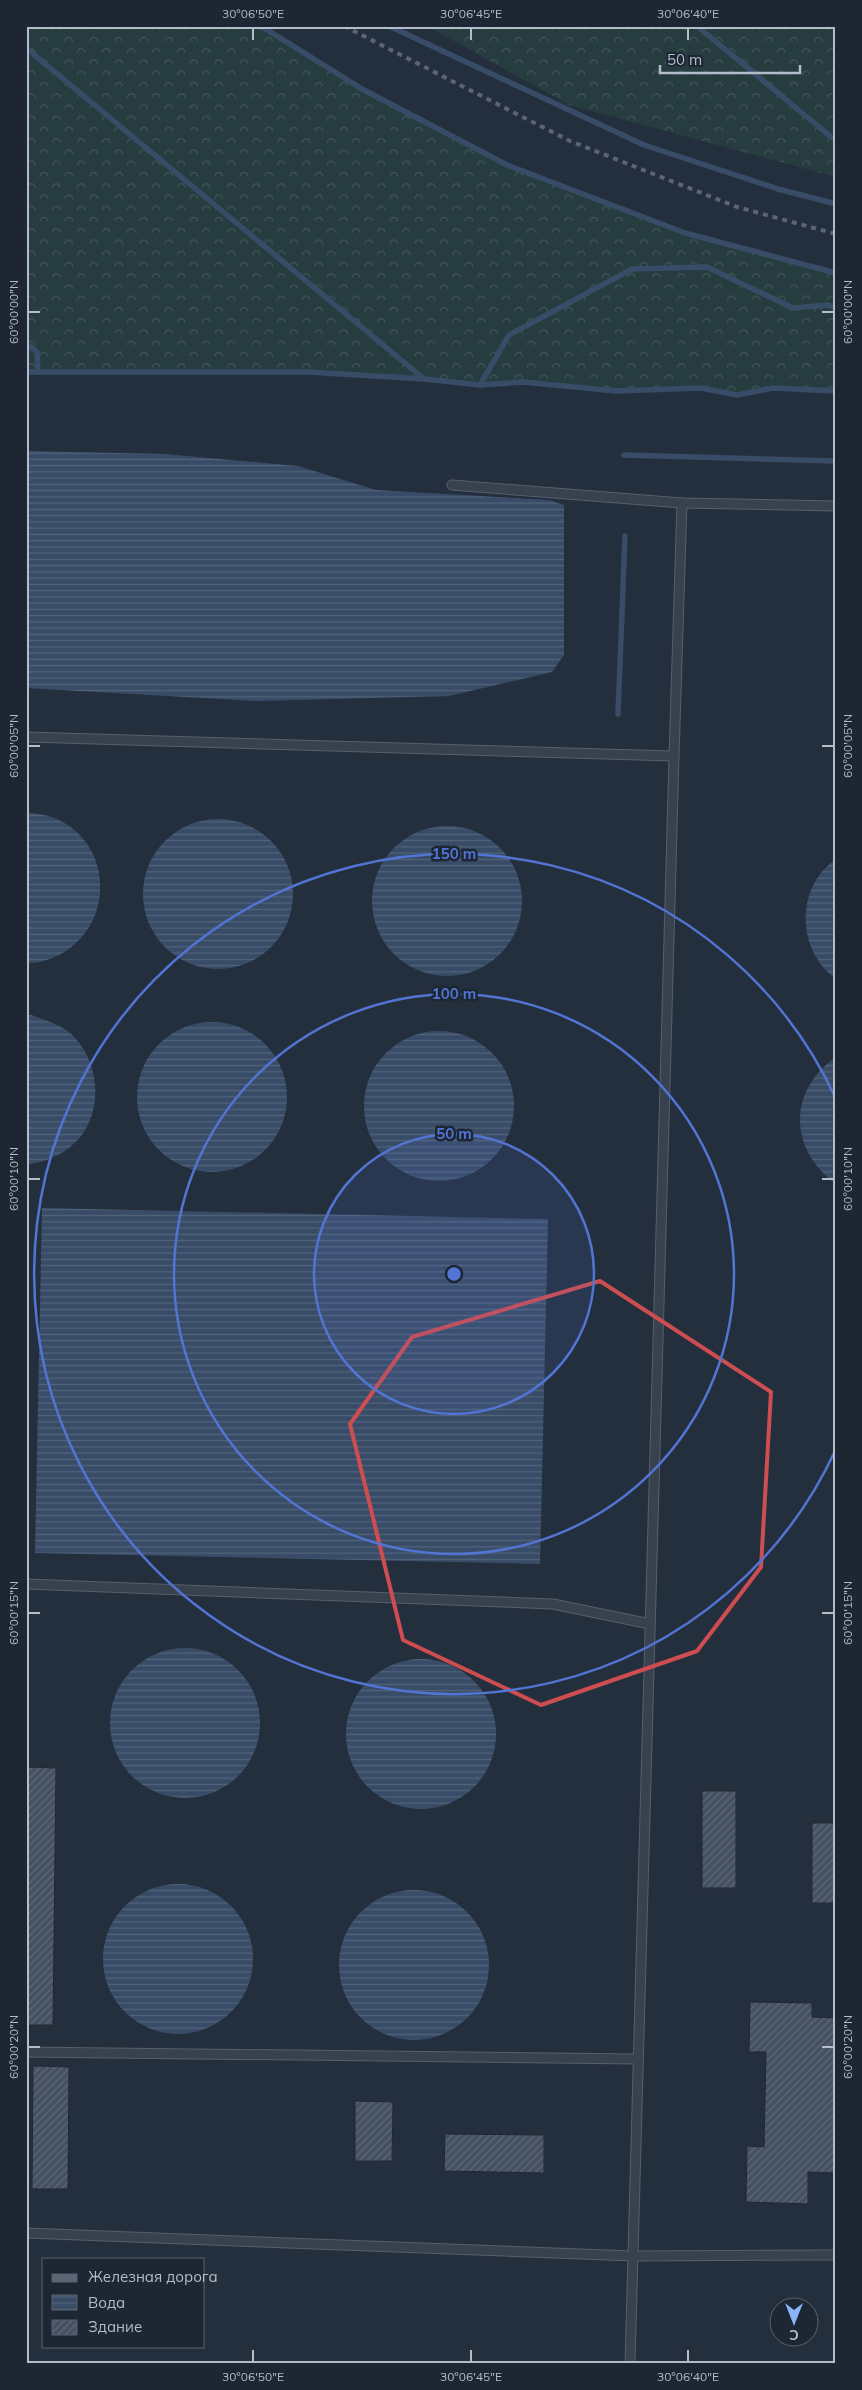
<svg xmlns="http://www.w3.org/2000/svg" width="862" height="2390" viewBox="0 0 862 2390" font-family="Mulish,sans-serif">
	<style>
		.forest { fill: url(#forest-crowns) }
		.water { fill: url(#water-rules) }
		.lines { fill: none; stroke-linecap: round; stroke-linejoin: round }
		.stream { stroke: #394c67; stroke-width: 5.5 }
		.building { fill: url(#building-hatch); stroke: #1f2835 }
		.service-casing { stroke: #565f6c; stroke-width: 11 }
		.service { stroke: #38414e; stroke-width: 9 }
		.rail { stroke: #5a6575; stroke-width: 4; stroke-dasharray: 5 5; stroke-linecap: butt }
		.marked { fill: none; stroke: #ce4d50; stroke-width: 4; stroke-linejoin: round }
		.ticks { fill: none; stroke: #b4bcc9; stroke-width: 2 }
		.ring { fill: none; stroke: #5274d3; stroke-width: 2.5 }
		.centre { fill: #5274d3; stroke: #1d2633; stroke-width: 2.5 }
		.ring-label { font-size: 15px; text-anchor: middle; font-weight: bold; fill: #5274d3; stroke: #1d2633; stroke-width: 5; stroke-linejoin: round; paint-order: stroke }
		.neatline { fill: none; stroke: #b4bcc9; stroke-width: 2 }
		.ticks-label { font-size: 12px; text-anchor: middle; fill: #b4bcc9 }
	</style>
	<defs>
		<pattern id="forest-crowns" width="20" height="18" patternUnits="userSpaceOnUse" patternTransform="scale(1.25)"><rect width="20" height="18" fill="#263c3f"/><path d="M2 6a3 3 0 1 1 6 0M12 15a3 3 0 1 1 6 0" fill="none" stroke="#435659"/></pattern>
		<pattern id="water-rules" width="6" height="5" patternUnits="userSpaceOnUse" patternTransform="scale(1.25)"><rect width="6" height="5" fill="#394c67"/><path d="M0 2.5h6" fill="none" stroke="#53647b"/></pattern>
		<pattern id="building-hatch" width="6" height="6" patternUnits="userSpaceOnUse" patternTransform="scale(1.25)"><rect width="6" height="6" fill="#455162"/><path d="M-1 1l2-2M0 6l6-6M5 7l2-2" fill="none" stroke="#5d6877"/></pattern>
	</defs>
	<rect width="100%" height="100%" fill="#242f3e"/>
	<g class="forest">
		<polygon points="26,26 261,26 362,89 507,165 685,233 836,273 836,391 773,388 737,395 701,388 615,391 523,382 480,385 424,379 308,372 26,372"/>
		<polygon points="427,26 836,26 836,177 569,105"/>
	</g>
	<g class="water">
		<polygon points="26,451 164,454 298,466 376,490 549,500 564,505 564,655 552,672 449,696 258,701 26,688"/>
		<path d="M26 813C102 813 127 909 66 951 55 958 39 964 26 963Z"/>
		<circle cx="218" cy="894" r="75"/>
		<circle cx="447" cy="901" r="75"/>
		<path d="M836 859V979C796 950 795 887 836 859Z"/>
		<path d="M31 1015C47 1021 64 1025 75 1038 103 1068 103 1123 69 1148 56 1158 42 1162 26 1165V1016Z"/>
		<circle cx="212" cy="1097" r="75"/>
		<circle cx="439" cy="1106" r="75"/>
		<path d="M836 1057V1184C789 1150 787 1091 836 1057Z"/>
		<polygon points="42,1208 548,1219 540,1564 35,1553"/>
		<circle cx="185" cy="1723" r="75"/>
		<circle cx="421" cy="1734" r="75"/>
		<circle cx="178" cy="1959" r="75"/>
		<circle cx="414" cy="1965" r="75"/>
	</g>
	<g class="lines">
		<g class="stream">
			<polyline points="261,26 362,89 507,165 685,233 836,273"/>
			<polyline points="389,26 644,145 778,189 836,204"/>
			<polyline points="697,26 836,141"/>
			<polyline points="26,48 424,379"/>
			<polyline points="26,343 37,352 38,372"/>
			<polyline points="26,372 308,372 424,379 480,385 523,382 616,391 701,388 737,395 773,388 836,391"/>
			<polyline points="480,385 509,335 632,269 707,267 793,308 827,305 836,307"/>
			<polyline points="624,455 836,461"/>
			<polyline points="618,714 625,536"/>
		</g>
	</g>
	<g class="building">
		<polygon points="26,1767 56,1768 53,2025 26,2025"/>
		<rect x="702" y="1791" width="34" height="97"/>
		<rect x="812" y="1823" width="24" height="80"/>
		<polygon points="750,2002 812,2003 812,2017 836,2018 836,2173 808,2172 808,2204 746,2202 747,2146 764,2147 766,2052 749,2052"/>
		<polygon points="33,2066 69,2067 68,2189 32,2189"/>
		<polygon points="355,2101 393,2102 392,2161 355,2161"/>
		<polygon points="445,2134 544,2135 544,2173 444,2171"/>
	</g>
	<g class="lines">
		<defs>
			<g id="service">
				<polyline points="452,485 682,503 836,506"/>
				<polyline points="26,737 674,756"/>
				<polyline points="26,1584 553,1604 650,1624"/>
				<polyline points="26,2052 638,2059"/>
				<polyline points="26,2233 633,2256 836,2255"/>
				<polyline points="630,2364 674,756 682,503"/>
			</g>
		</defs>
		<use href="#service" class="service-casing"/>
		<use href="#service" class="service"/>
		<polyline class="rail" points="344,26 570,141 737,207 836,234"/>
	</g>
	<path class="marked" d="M600 1281 771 1392 761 1567 697 1651 541 1705 403 1640 350 1424 412 1337Z"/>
	<path class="ticks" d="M253 28V40M471 28V40M688 28V40M28 312H40M822 312H834M28 746H40M822 746H834M28 1179H40M822 1179H834M28 1613H40M822 1613H834M28 2047H40M822 2047H834M253 2350V2362M471 2350V2362M688 2350V2362"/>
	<circle cx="454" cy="1274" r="140" fill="#5274d3" fill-opacity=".12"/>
	<g class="ring">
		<circle cx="454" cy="1274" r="140"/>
		<circle cx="454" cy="1274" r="280"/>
		<path d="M835 1451A420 420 0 1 1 835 1097"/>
	</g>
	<circle cx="454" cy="1274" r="8" class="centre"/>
	<g class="ring-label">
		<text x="454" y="859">150 m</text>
		<text x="454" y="999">100 m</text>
		<text x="454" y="1139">50 m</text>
	</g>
	<rect width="862" height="2390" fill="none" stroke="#1d2633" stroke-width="55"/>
	<rect x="42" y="2258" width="162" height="90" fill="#1d2633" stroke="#59626f"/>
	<rect x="52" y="2274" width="25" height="8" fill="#5a6575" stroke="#59626f"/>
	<text x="88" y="2282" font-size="15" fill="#b4bcc9">Железная дорога</text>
	<rect x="52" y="2295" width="25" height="15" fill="url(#water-rules)" stroke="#59626f"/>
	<text x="88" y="2308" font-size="15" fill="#b4bcc9">Вода</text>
	<rect x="52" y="2320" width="25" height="15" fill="url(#building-hatch)" stroke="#59626f"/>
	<text x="88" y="2332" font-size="15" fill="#b4bcc9">Здание</text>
	<g transform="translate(794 2322) rotate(180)"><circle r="24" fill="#1d2633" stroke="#59626f"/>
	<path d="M0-4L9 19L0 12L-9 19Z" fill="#8ab4f8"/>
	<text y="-8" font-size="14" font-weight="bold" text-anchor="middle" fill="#b4bcc9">С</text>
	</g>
	<path d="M660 65v8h140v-8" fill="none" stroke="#b4bcc9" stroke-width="2.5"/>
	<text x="667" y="65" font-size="15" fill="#b4bcc9" stroke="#1d2633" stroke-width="4" paint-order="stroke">50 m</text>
	<rect x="28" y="28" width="806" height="2334" class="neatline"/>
	<g class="ticks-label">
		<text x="253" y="18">30°06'50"E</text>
		<text x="471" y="18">30°06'45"E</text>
		<text x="688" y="18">30°06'40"E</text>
		<text transform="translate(848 312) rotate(-90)" y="4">60°00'00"N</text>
		<text transform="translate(14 312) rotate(-90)" y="4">60°00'00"N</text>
		<text transform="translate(848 746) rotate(-90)" y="4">60°00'05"N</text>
		<text transform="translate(14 746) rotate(-90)" y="4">60°00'05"N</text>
		<text transform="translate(848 1179) rotate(-90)" y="4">60°00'10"N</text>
		<text transform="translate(14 1179) rotate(-90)" y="4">60°00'10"N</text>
		<text transform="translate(14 1613) rotate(-90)" y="4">60°00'15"N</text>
		<text transform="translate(848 1613) rotate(-90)" y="4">60°00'15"N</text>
		<text transform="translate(848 2047) rotate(-90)" y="4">60°00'20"N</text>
		<text transform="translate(14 2047) rotate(-90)" y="4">60°00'20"N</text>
		<text x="253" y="2381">30°06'50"E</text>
		<text x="471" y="2381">30°06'45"E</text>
		<text x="688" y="2381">30°06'40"E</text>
	</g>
</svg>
